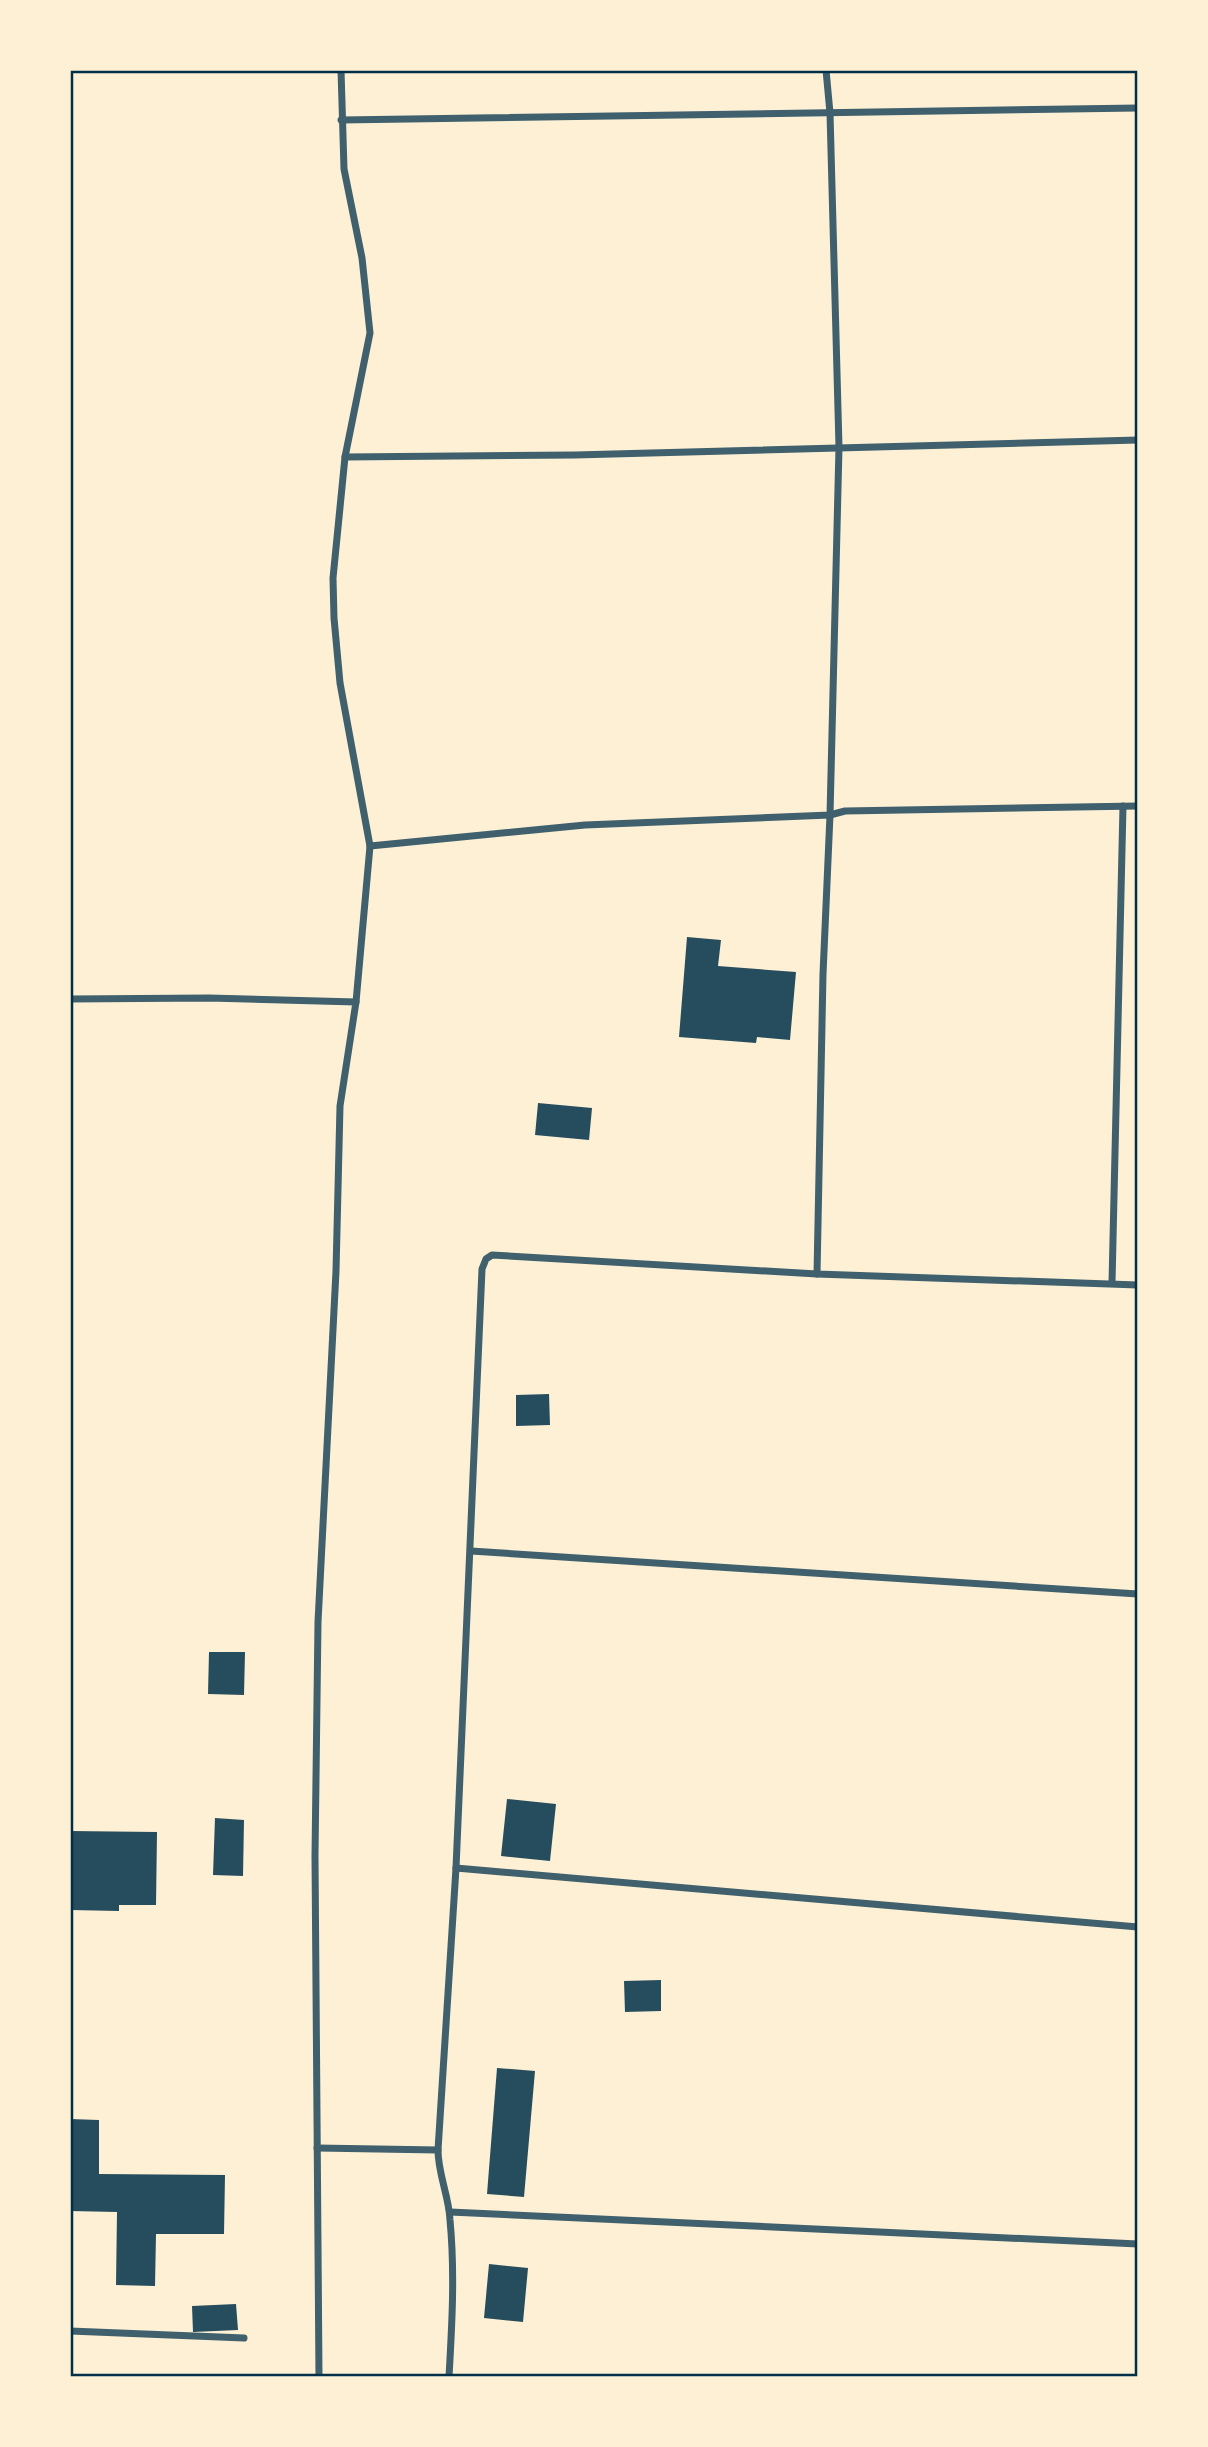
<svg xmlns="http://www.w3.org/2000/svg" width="1208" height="2447" viewBox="0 0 1208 2447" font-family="'Playfair Display',serif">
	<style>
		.building { fill: #264d5e }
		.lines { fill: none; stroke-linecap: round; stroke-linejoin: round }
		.minor { stroke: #3f606c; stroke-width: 7 }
		.neatline { fill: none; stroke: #003049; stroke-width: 2.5 }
	</style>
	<rect width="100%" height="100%" fill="#fdf0d5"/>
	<g class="building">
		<polygon points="687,937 721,940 718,966 796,972 790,1040 757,1037 756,1043 679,1037"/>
		<polygon points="538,1103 592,1108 589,1140 535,1135"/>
		<polygon points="549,1394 550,1425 516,1426 516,1395"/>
		<polygon points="209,1652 245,1652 244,1695 208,1694"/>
		<polygon points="507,1799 556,1804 550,1861 501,1856"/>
		<polygon points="215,1818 244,1820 243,1876 213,1875"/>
		<polygon points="70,1831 157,1832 156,1905 119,1905 119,1911 70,1910"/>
		<polygon points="661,1980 661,2011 625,2012 624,1981"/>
		<polygon points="497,2068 535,2071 524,2197 487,2194"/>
		<polygon points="70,2119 99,2120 99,2174 225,2175 224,2234 156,2234 155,2286 116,2285 117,2212 70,2211"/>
		<polygon points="489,2264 528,2268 523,2322 484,2318"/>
		<polygon points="236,2304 238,2330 193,2332 192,2306"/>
	</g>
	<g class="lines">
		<g class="minor">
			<polyline points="341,70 344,169 362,258 370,333 345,457 333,578 334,618 340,683 370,846 356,1002"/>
			<polyline points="826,70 830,113 839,447 830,815 823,974 817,1274 1138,1285"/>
			<polyline points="341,120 1138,108"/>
			<polyline points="345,457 575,455 1138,440"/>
			<polyline points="370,846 585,825 830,815 845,811 1138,806"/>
			<polyline points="70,999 209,998 356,1002 340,1106 336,1271 318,1622 315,1856 319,2377"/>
			<polyline points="1112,1283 1123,806"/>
			<polyline points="471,1551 1138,1594"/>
			<polyline points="456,1868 1138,1927"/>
			<polyline points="317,2148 438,2150"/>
			<polyline points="450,2212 1138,2244"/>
			<polyline points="70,2331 244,2338"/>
			<path d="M449 2377C452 2324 455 2273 450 2220 449 2196 438 2174 438 2150L456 1868 482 1269 486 1259 492 1255 817 1274"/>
		</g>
	</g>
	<rect width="1208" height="2447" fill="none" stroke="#fdf0d5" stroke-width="144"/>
	<rect x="72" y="72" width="1064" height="2303" class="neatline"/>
</svg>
